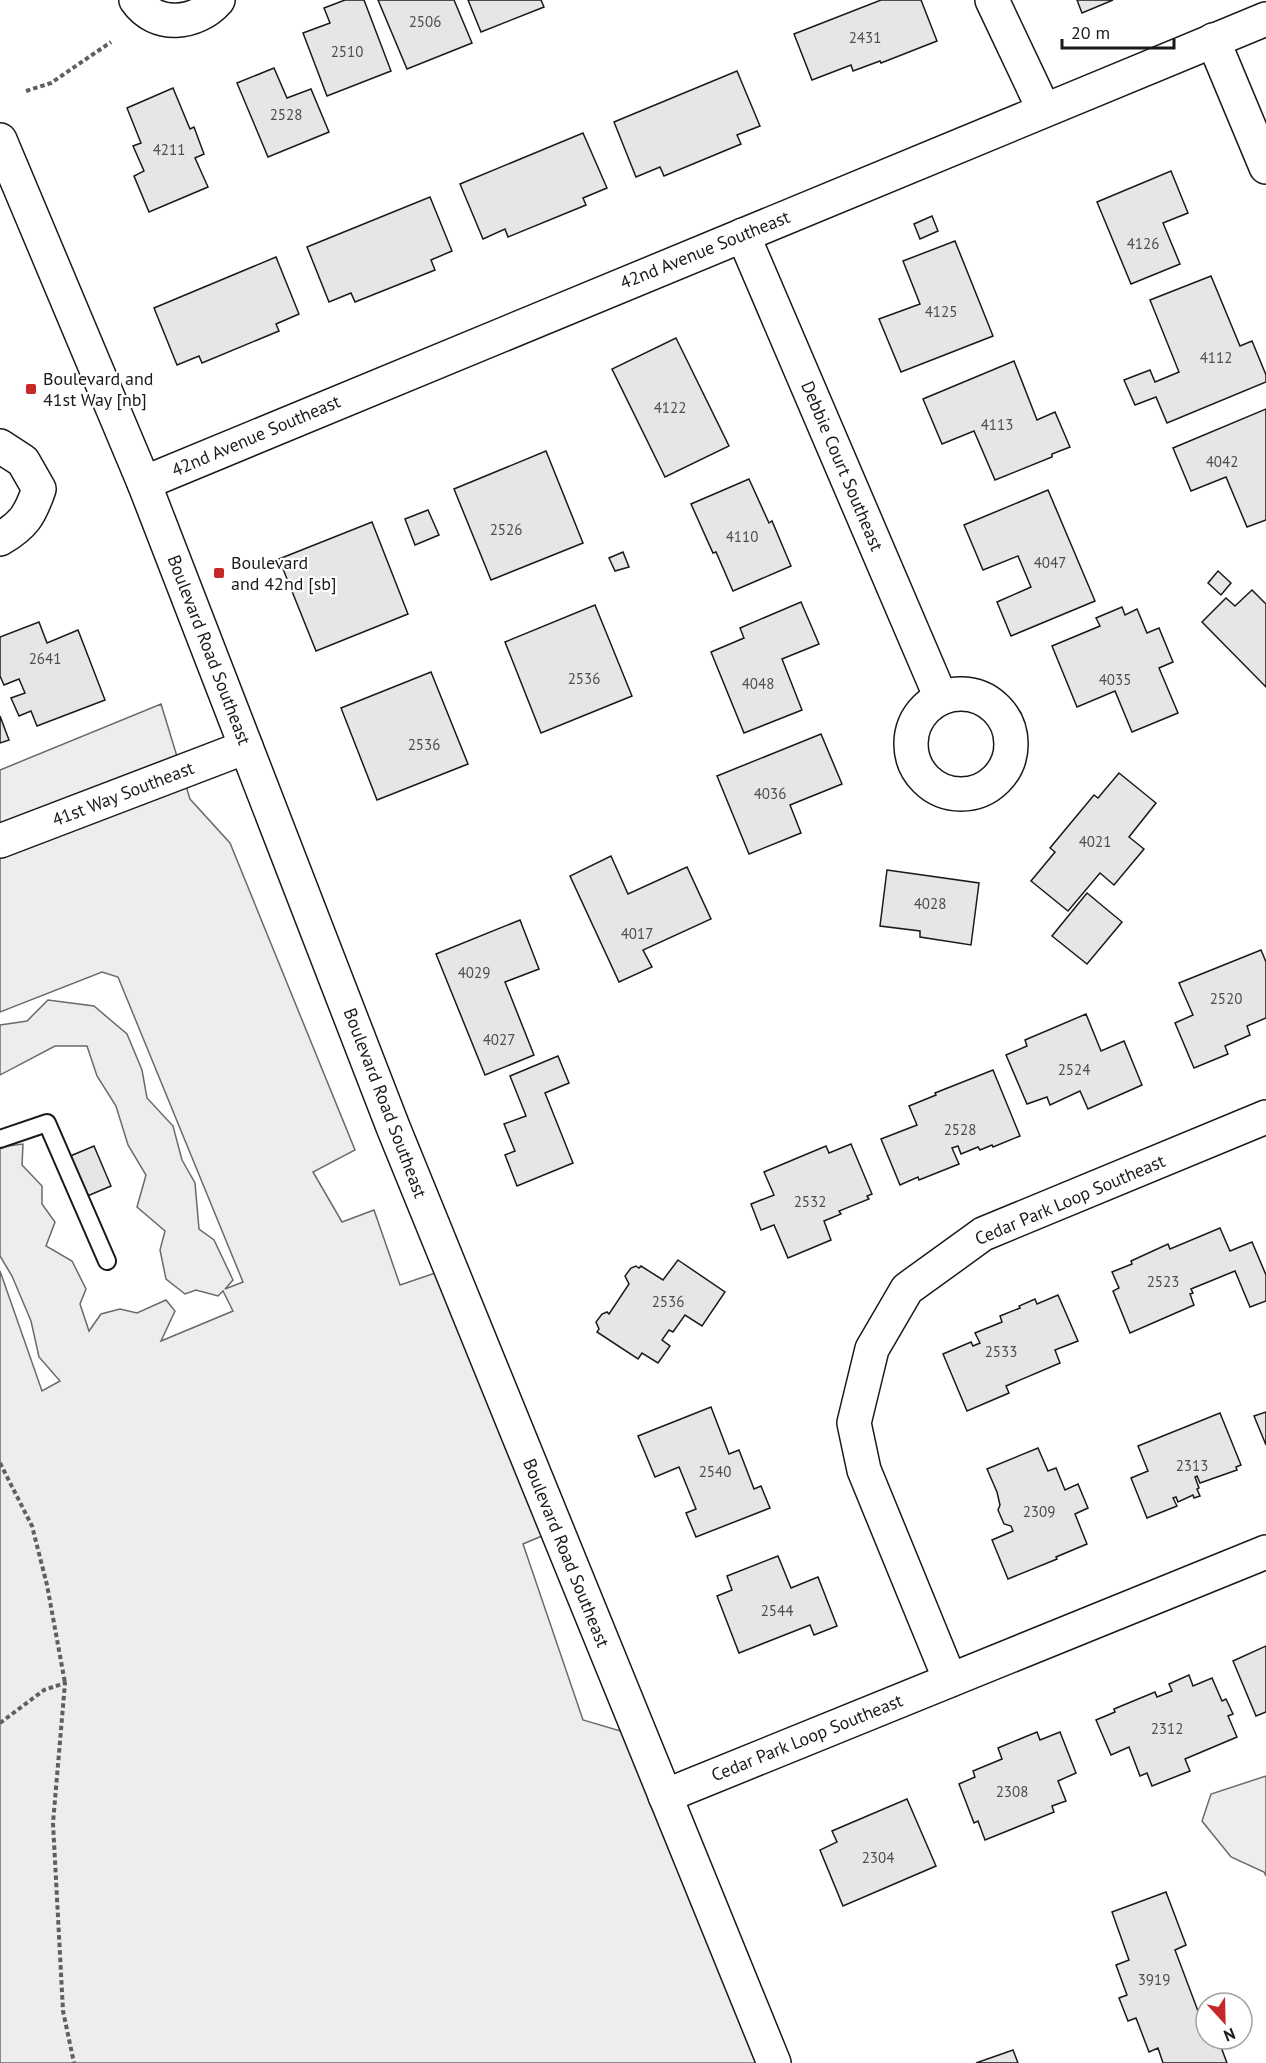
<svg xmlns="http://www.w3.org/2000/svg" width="1266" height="2063" viewBox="0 0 1266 2063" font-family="'PT Sans',sans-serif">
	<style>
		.green { fill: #ededed; stroke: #6a6a6a; stroke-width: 1.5 }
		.building { fill: #e6e6e6; stroke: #1a1a1a; stroke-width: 1.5 }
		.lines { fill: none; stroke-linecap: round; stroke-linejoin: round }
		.lane-casing { stroke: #1a1a1a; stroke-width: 20 }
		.street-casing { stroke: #1a1a1a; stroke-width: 36 }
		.secondary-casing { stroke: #1a1a1a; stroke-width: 36 }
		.path { stroke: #5f5f5f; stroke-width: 4; stroke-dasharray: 4.5 3; stroke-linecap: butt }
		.lane { stroke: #fff; stroke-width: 16 }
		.street { stroke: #fff; stroke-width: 33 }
		.secondary { stroke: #fff; stroke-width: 33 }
		.poi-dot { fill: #c62828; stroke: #fff; stroke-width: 2 }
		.labels { text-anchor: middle; stroke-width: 4.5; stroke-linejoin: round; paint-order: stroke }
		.number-label { font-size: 15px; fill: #4d4d4d }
		.street-label { font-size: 18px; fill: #1a1a1a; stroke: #fff }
		.poi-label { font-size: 18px; fill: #1a1a1a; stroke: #fff; text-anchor: start }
	</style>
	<rect width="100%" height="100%" fill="#fff"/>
	<g class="green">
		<polygon points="161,704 190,799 230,843 355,1150 313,1172 342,1222 374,1210 400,1285 450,1268 556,1530 523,1544 583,1720 641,1737 758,2063 0,2063 0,1271 42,1391 60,1381 39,1357 31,1321 12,1276 0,1256 0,1147 23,1144 22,1165 42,1186 42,1204 55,1222 46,1246 72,1261 86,1289 80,1304 89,1331 101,1314 120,1309 137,1313 166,1300 175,1311 161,1341 233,1311 223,1291 218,1296 196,1290 185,1294 166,1279 160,1250 165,1231 137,1207 146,1175 128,1145 116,1106 97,1076 87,1046 55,1046 0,1075 0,1025 27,1021 48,1000 94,1006 127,1034 142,1070 147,1098 173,1126 182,1160 195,1183 199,1229 214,1240 233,1280 225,1289 243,1282 118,977 102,972 0,1012 0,770"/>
		<polygon points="1266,1776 1266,1876 1264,1872 1231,1857 1202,1821 1211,1794"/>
	</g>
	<g class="building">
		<polygon points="345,0 364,0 391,71 327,96 303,33 330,23 324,8"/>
		<polygon points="378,0 454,0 472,43 407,69"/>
		<polygon points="468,0 541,0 544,7 481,32"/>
		<polygon points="881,0 921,0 937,41 881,63 880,61 853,71 851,65 812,80 794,34"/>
		<polygon points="1077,0 1113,0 1082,13"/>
		<polygon points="274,68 287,98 311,89 329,132 268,157 237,83"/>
		<polygon points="737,71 760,126 737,135 741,144 664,176 660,167 636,177 614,122"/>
		<polygon points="173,88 190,129 194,127 204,154 195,158 208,187 149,212 134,176 144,171 133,146 141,143 127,108"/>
		<polygon points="583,133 607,188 583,198 586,205 508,237 505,229 483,239 460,184"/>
		<polygon points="1171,171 1188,213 1163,223 1180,264 1131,284 1097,202"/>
		<polygon points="430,197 452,251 431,260 435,270 355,302 351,293 329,302 307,247"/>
		<polygon points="932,216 938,231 920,239 914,224"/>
		<polygon points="955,241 993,336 901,372 879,319 920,304 903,261"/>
		<polygon points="276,257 299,314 276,324 279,331 202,363 199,356 177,365 154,308"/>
		<polygon points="1211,276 1240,346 1252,341 1266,375 1266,382 1167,423 1156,397 1135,405 1124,380 1150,370 1155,382 1179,372 1150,300"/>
		<polygon points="676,338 729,446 665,477 612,369"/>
		<polygon points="1014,361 1037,420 1055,412 1070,447 1052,454 1052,457 995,480 974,431 942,444 923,399"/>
		<polygon points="1266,409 1266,520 1247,527 1226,477 1191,491 1173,448"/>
		<polygon points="546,451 583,543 491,580 454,489"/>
		<polygon points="749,479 769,523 772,521 791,566 733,591 716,552 713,553 691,504"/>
		<polygon points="1048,490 1095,601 1011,636 997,602 1031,587 1018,556 983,570 964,525"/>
		<polygon points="428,510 439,535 415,545 405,519"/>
		<polygon points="372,522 408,614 316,651 279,559"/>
		<polygon points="623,552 629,567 615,571 609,558"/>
		<polygon points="1218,571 1231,583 1221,595 1208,583"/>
		<polygon points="1252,590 1266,604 1266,687 1202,622 1226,598 1235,606"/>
		<polygon points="801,602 819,644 782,659 802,710 744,733 711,652 744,638 740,628"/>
		<polygon points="595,605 632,696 541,733 505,642"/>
		<polygon points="1122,607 1125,615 1137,609 1147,633 1159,628 1173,662 1159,668 1178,713 1132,732 1115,691 1077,707 1052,646 1100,626 1096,618"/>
		<polygon points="39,622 47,643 78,630 105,700 37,726 31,711 19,716 11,698 25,693 19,679 4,685 0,676 0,637"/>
		<polygon points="431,672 468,764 377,800 341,708"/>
		<polygon points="0,716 9,740 0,743"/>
		<polygon points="821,734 842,784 790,805 801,833 749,854 717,776"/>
		<polygon points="1119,773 1156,803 1129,837 1144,849 1114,885 1100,873 1068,911 1031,881 1055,852 1050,848 1094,795 1098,798"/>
		<polygon points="611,856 628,894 687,867 711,919 643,950 652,967 619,982 570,876"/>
		<polygon points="887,870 979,883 971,945 920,937 920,931 880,926"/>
		<polygon points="1087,893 1122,922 1087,964 1052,936"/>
		<polygon points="520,920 539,969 505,982 534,1055 485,1075 436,954"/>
		<polygon points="1261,950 1266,962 1266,1018 1247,1026 1250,1035 1225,1046 1228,1054 1194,1068 1175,1023 1193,1015 1179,983"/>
		<polygon points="1086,1014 1101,1051 1124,1041 1142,1085 1088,1109 1080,1091 1050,1105 1047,1097 1027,1104 1006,1055 1027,1046 1025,1040"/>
		<polygon points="558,1056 569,1083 545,1093 573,1163 517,1186 505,1155 515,1151 504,1124 526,1116 510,1076"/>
		<polygon points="993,1070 1020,1136 993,1147 992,1145 980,1150 978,1147 961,1154 958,1146 952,1148 959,1164 919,1180 918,1177 900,1185 881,1139 917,1125 909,1106 936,1095 935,1093"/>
		<polygon points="851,1144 872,1194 867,1196 869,1199 839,1211 841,1214 824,1221 831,1240 788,1258 774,1225 761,1230 751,1204 774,1195 764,1172 826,1146 829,1153"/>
		<polygon points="94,1146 111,1186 85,1197 68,1157"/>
		<polygon points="1220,1228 1230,1251 1252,1242 1266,1275 1266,1301 1250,1307 1235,1271 1191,1289 1193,1293 1190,1294 1194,1305 1130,1333 1113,1291 1119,1288 1112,1272 1132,1264 1131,1261 1168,1244 1170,1249"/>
		<polygon points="678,1260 725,1292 702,1326 685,1315 673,1332 669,1330 662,1340 670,1346 658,1363 642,1353 638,1359 597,1332 599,1329 596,1322 602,1314 607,1312 609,1314 629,1284 625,1276 631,1268 636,1266 639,1268 641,1266 663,1280"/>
		<polygon points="1058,1295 1078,1341 1055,1350 1060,1363 1006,1386 1009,1393 967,1411 943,1354 971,1342 973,1346 980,1343 975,1333 1002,1322 1000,1316 1020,1308 1019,1306 1035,1299 1037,1304"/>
		<polygon points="711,1407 729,1454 739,1450 754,1489 761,1486 770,1508 696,1537 686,1513 696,1509 679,1467 655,1477 638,1436"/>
		<polygon points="1266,1412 1266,1445 1254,1416"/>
		<polygon points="1220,1413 1241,1465 1236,1467 1237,1470 1200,1483 1197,1476 1195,1477 1199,1488 1197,1489 1200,1496 1194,1498 1193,1495 1178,1502 1176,1497 1173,1498 1177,1506 1147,1518 1131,1478 1148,1471 1138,1446"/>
		<polygon points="1038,1448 1048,1471 1056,1468 1065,1490 1078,1484 1088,1508 1075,1514 1087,1544 1056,1557 1057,1559 1008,1579 992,1540 1013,1531 1011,1526 1004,1524 998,1510 1000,1505 997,1492 987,1469"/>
		<polygon points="778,1556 791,1588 818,1577 837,1626 814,1635 810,1625 739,1653 717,1596 732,1590 727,1576"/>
		<polygon points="1266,1646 1266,1712 1256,1716 1233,1661"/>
		<polygon points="1189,1675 1193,1686 1212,1678 1222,1701 1226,1699 1233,1714 1228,1716 1237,1737 1185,1759 1190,1771 1152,1786 1147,1773 1140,1776 1129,1747 1111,1755 1096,1720 1115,1712 1114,1709 1155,1692 1157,1697 1172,1691 1169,1684"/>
		<polygon points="1037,1732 1040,1740 1060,1732 1076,1773 1058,1781 1066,1801 1052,1806 1054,1812 985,1840 978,1821 974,1823 959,1784 975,1777 973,1771 1002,1759 998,1748"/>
		<polygon points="907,1799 936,1866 843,1906 820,1850 837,1842 832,1831"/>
		<polygon points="1166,1892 1186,1945 1175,1950 1204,2027 1206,2026 1206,2039 1218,2039 1227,2063 1163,2063 1158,2048 1149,2052 1136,2018 1128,2021 1119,1998 1127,1995 1116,1965 1129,1960 1112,1912"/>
		<polygon points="1013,2050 1018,2063 976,2063"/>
	</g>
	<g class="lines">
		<defs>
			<polyline id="lane" points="0,1139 47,1123 107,1261"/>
			<g id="street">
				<path d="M136 0C156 29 196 25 218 0"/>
				<polyline points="992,0 1044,110"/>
				<polyline points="1213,40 1266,167"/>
				<polyline points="743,235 941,698"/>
				<path d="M0 446 23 461 39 489C30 515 24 525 0 539"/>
				<polyline points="144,483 1266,19"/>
				<circle cx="961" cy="744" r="50"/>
				<polyline points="0,841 246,747"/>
				<polyline points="950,1680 864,1470 854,1423 872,1349 907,1289 983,1234 1266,1117"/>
				<polyline points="665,1796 1266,1552"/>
			</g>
			<polyline id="secondary" points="0,140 144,483 393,1127 774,2063"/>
		</defs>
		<use href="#lane" class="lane-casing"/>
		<use href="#street" class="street-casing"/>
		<use href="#secondary" class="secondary-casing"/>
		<g class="path">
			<polyline points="26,91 51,83 111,42"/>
			<polyline points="0,1463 32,1526 47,1585 65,1683"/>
			<polyline points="0,1723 44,1690 65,1683 53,1823 63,2011 74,2063"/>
		</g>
		<use href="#lane" class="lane"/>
		<use href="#street" class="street"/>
		<use href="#secondary" class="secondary"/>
	</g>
	<g class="poi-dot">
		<rect x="25" y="383" width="12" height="12" rx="3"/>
		<rect x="213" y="567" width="12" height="12" rx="3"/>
	</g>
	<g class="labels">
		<g class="number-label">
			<text x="425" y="27">2506</text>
			<text x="865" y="43">2431</text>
			<text x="347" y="57">2510</text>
			<text x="286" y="120">2528</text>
			<text x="169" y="155">4211</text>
			<text x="1143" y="249">4126</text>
			<text x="941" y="317">4125</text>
			<text x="1216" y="363">4112</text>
			<text x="670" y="413">4122</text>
			<text x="997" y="430">4113</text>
			<text x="1222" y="467">4042</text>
			<text x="506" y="535">2526</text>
			<text x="742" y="542">4110</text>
			<text x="1050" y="568">4047</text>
			<text x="45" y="664">2641</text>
			<text x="584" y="684">2536</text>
			<text x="1115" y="685">4035</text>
			<text x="758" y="689">4048</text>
			<text x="424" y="750">2536</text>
			<text x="770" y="799">4036</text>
			<text x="1095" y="847">4021</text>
			<text x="930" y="909">4028</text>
			<text x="637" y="939">4017</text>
			<text x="474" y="978">4029</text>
			<text x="1226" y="1004">2520</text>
			<text x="499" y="1045">4027</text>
			<text x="1074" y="1075">2524</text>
			<text x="960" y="1135">2528</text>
			<text x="810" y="1207">2532</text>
			<text x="1163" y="1287">2523</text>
			<text x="668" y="1307">2536</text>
			<text x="1001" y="1357">2533</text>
			<text x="1192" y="1471">2313</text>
			<text x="715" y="1477">2540</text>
			<text x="1039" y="1517">2309</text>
			<text x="777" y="1616">2544</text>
			<text x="1167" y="1734">2312</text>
			<text x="1012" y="1797">2308</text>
			<text x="878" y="1863">2304</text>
			<text x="1154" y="1985">3919</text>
		</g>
		<g class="street-label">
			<text transform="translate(705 250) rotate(-22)" y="6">42nd Avenue Southeast</text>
			<text transform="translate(256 436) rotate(-23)" y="6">42nd Avenue Southeast</text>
			<text transform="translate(842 466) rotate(67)" y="6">Debbie Court Southeast</text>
			<text transform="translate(209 650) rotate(69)" y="6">Boulevard Road Southeast</text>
			<text transform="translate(123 794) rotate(-21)" y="6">41st Way Southeast</text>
			<text transform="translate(385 1103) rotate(69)" y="6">Boulevard Road Southeast</text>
			<text transform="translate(1070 1200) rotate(-23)" y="6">Cedar Park Loop Southeast</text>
			<text transform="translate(566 1553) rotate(68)" y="6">Boulevard Road Southeast</text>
			<text transform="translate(807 1738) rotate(-22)" y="6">Cedar Park Loop Southeast</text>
		</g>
		<g class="poi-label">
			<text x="43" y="385">Boulevard and<tspan x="43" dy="21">41st Way [nb]</tspan></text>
			<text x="231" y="569">Boulevard<tspan x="231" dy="21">and 42nd [sb]</tspan></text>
		</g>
	</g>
	<g transform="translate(1224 2021) rotate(158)"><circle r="28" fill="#ffffff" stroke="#a3a3a3" stroke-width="1.5"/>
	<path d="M0-4.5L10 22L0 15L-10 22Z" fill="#c62828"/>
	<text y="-9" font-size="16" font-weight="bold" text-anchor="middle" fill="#1a1a1a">N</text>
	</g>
	<path d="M1062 39v9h112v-9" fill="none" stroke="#1a1a1a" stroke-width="3"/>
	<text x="1071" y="39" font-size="18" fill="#1a1a1a" stroke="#ffffff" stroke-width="4.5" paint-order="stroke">20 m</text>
</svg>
